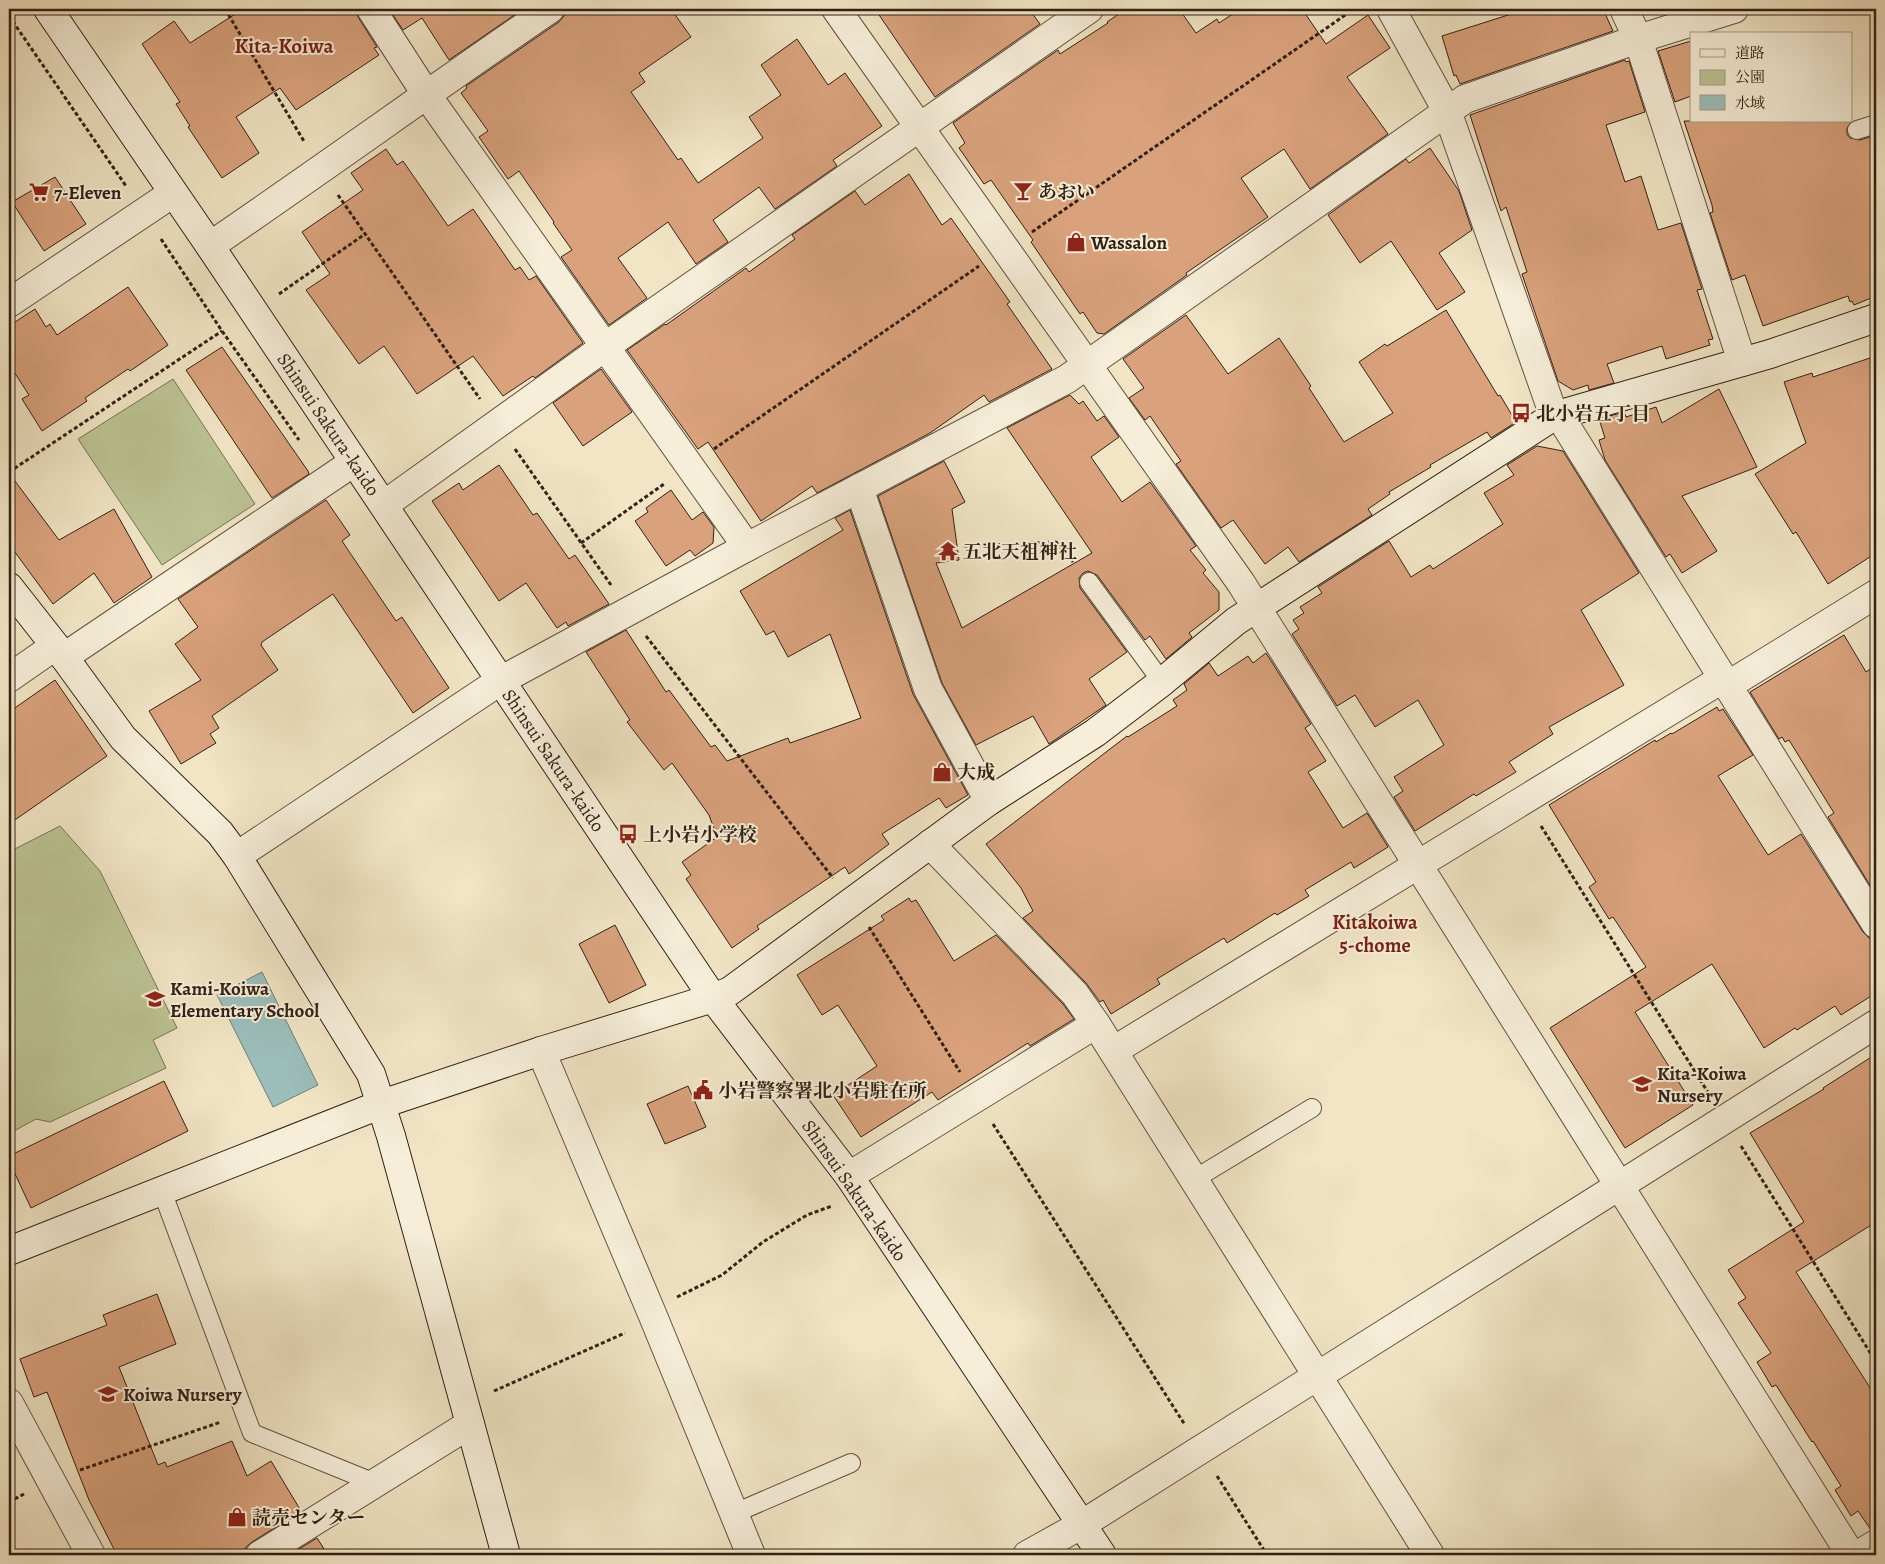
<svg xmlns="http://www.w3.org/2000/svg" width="1885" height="1564" viewBox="0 0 1885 1564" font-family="Alegreya,'Noto Serif JP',serif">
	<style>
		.green { fill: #bcc494; stroke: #777254 }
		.water { fill: #9cbebb; stroke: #727f78 }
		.building { fill: #d9a27d; stroke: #322014 }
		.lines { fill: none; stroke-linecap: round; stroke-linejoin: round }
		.lane-casing { stroke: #625140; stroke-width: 20 }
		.street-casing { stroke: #625140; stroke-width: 30 }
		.secondary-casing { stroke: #322014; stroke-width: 30 }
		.path { stroke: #322014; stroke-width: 3; stroke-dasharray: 4 2.5; stroke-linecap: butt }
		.lane { stroke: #f6eed9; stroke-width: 18 }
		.street { stroke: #f6eed9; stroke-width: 28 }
		.secondary { stroke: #f6eed9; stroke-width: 28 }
		.labels { text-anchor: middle; stroke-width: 4; stroke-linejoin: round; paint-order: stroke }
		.poi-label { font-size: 19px; font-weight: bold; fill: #322014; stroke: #f6eed9; text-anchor: start }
		.street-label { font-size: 19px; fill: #322014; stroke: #f6eed9 }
		.neighbourhood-label { font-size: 20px; font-weight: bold; fill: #7a1f14; stroke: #f6eed9 }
		.quarter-label { font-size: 21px; font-weight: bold; fill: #7a1f14; stroke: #f6eed9 }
	</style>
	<rect width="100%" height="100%" fill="#f1e5c5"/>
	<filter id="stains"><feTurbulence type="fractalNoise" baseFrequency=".004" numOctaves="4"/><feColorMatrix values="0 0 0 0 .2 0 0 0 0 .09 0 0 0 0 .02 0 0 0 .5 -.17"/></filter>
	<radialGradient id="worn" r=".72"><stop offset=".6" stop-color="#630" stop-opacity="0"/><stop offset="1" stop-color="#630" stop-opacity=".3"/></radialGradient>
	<g class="green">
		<polygon points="173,379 255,504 162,565 78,439"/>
		<polygon points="60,826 100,871 177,1028 153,1040 166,1068 50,1122 36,1119 14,1131 9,1130 9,852"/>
	</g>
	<polygon class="water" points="262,972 318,1085 273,1107 217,995"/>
	<g class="building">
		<polygon points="243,9 356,9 358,17 377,47 374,48 379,55 296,110 280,88 236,117 259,153 222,178 188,127 190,126 176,104 180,102 142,44 174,21 190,43"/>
		<polygon points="389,9 523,9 449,60 422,18 403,30"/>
		<polygon points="565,9 671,9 691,37 639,73 645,82 631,92 678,160 681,158 698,183 763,138 749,117 781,95 761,65 797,39 828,85 845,73 882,126 833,160 837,166 775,209 759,187 713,220 728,242 696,264 668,222 618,258 647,298 609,325 561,257 572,250 553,223 554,222 519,171 508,179 479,137 488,131 461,93 467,88 466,86 559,22 564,16"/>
		<polygon points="875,9 1029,9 1040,24 935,97"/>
		<polygon points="1126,9 1179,9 1196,33 1217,19 1219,23 1240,9 1302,9 1326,44 1368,15 1390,48 1347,77 1388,134 1310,189 1284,149 1241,178 1268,217 1186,273 1187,275 1104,334 1097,333 1083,312 1080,314 1031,242 1033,240 991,180 984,184 959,148 965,143 953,123 1058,50 1060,54 1108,23 1107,22"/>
		<polygon points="1527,9 1603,9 1613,31 1460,84 1456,75 1454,76 1442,36"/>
		<polygon points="1691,41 1691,96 1675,102 1658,51"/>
		<polygon points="1625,60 1626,62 1629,61 1645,112 1606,125 1625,182 1641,176 1658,230 1681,223 1702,289 1697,290 1713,339 1708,340 1710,345 1666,359 1662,346 1607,364 1614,383 1589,390 1588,385 1573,390 1558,381 1522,274 1527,272 1506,207 1501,211 1470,115"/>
		<polygon points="1684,121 1852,121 1847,128 1847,134 1850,138 1860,140 1876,135 1876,296 1854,305 1852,301 1850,302 1848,296 1763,326 1745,275 1732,280 1710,213 1713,212 1712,205"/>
		<polygon points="1430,148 1459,191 1472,230 1439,253 1465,292 1437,310 1391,241 1360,263 1328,215 1406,159 1409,163"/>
		<polygon points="386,149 397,165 403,161 448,226 473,209 515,270 520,267 529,280 536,276 583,343 535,378 533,376 503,396 473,356 417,394 384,346 359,364 306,290 330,274 302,232 363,190 351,173"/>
		<polygon points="909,174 942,225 951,218 1010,302 1007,304 1052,369 989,402 984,395 930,433 817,493 812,486 761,521 708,442 698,449 627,350 665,324 666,325 746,268 749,272 795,239 792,235 855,191 865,205"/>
		<polygon points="55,177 86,224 44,251 12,202"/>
		<polygon points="128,287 168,345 130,371 128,369 85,398 87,401 42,431 22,399 29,395 9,364 9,326 35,309 46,327 50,324 57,335"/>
		<polygon points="1446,310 1498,396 1500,395 1516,422 1491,438 1487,432 1430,465 1431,467 1389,492 1390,494 1368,509 1372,515 1299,562 1288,547 1265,564 1233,520 1221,528 1176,464 1181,461 1150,416 1145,420 1129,398 1144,388 1123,359 1186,315 1228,374 1279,338 1311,386 1309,388 1344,442 1393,413 1359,362 1385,344 1387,346"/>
		<polygon points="222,347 308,471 309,474 272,498 186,370"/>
		<polygon points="1876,356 1876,553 1828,584 1796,532 1793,534 1755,474 1806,443 1784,382 1812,373 1813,377"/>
		<polygon points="601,369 632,412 583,446 553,403"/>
		<polygon points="1719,389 1757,467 1682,496 1717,551 1682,573 1670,554 1666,557 1605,460 1599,440 1605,438 1599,419 1624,412 1626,417 1656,407 1662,423"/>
		<polygon points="1070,395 1079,404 1083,401 1097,421 1104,416 1119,437 1091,457 1122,502 1150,482 1196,546 1190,550 1206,570 1203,573 1219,592 1219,610 1189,633 1192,637 1166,659 1150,636 1145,640 1097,575 1088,571 1083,573 1079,578 1080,588 1127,652 1089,679 1106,705 1049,744 1033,716 976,745 942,683 878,496 944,461 965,502 952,509 959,560 936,563 962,628 1092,553 1007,428"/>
		<polygon points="1537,446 1563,451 1639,573 1581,610 1624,685 1549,727 1553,734 1509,762 1516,772 1476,796 1474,794 1415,831 1394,797 1403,791 1394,777 1444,745 1418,700 1375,727 1355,695 1337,706 1292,634 1299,629 1293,620 1304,613 1300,607 1322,593 1318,587 1389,541 1411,577 1430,565 1433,569 1503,524 1484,493 1514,475 1507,465"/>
		<polygon points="499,465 533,515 537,513 569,559 575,555 609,604 568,626 566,622 557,628 526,583 499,601 432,501 459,483 463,490"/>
		<polygon points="9,473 59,540 114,509 152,577 114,603 94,573 53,604 9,544"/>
		<polygon points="671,490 692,520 703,512 714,527 713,543 695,556 690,550 666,566 635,521 648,512 646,508"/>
		<polygon points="326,500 350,535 342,541 396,621 402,617 449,688 413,713 333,594 262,642 261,645 278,670 212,716 219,728 210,734 216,743 181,764 149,711 201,680 175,644 198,627 178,599"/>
		<polygon points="850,510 913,694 968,795 946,808 939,798 882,834 889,844 849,874 845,867 757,926 759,929 732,948 686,879 691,875 682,862 717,837 709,815 672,763 664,770 627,722 630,720 586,652 626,630 666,692 669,690 711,747 715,745 727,761 788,738 790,743 861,718 830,634 788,657 774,631 766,635 740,591 843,530 835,518"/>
		<polygon points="1844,635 1866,672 1876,665 1876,895 1828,817 1834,813 1789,740 1785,742 1782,737 1779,739 1750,692"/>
		<polygon points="1266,653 1311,724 1305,728 1326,761 1308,772 1343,828 1367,813 1388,847 1354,868 1351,862 1305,890 1309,896 1277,915 1275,913 1227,943 1224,938 1157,979 1160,984 1111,1014 1103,1000 1100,1002 1086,983 1023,918 1033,911 1021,888 986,844 1127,736 1128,737 1177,706 1173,700 1187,690 1184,684 1209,663 1218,676 1248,656 1253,663"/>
		<polygon points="55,680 107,756 9,824 9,712"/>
		<polygon points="1717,707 1719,711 1723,709 1753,755 1718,776 1768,855 1801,834 1863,932 1869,938 1876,940 1876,993 1841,1015 1835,1006 1797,1030 1795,1028 1764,1048 1712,964 1635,1012 1693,1105 1625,1148 1550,1028 1646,967 1613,917 1609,919 1589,887 1596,882 1549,805 1655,740 1656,742 1671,733 1672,734"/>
		<polygon points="909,898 911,902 916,900 954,961 996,935 1063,1004 1074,1019 1030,1046 1028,1043 938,1100 932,1092 861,1137 833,1095 877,1066 838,1005 822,1015 797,975 884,920 881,916"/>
		<polygon points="615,925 646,985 609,1003 579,944"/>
		<polygon points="1876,1054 1876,1222 1796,1272 1876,1397 1876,1528 1871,1530 1858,1511 1851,1516 1835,1490 1841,1486 1813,1441 1812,1442 1776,1385 1772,1387 1757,1362 1771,1353 1738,1303 1746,1298 1728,1270 1804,1222 1750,1133 1824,1089 1823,1088"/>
		<polygon points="164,1081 188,1131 31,1208 9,1161 9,1156"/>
		<polygon points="688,1086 706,1127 665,1144 647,1104"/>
		<polygon points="157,1294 176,1344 119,1367 158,1465 165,1462 167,1467 232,1441 247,1476 271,1461 301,1511 252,1542 246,1547 244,1555 117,1555 89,1500 47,1392 34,1397 20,1359 107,1325 103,1315"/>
		<polygon points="317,1538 328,1555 289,1555"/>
	</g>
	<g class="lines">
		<defs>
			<g id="lane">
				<polyline points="1857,130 1876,124"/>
				<polyline points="1089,582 1162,682"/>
				<polyline points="1193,1180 1312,1108"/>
				<polyline points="162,1191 252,1433 375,1483"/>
				<polyline points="735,1513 851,1463"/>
			</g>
			<g id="street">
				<polyline points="371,9 426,94 747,547"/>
				<polyline points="836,9 1241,583 1851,1555"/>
				<polyline points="1391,9 1447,111 1554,416"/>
				<polyline points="1624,9 1638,39 1742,362"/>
				<path d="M210 246C324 168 436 87 550 9"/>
				<polyline points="9,303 173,193"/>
				<polyline points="1559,415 1876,924"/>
				<polyline points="859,488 928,689 989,801"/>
				<polyline points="384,505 606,346 1089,9"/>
				<polyline points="64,657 354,462"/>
				<polyline points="9,678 55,646"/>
				<polyline points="1727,686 1876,594"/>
				<polyline points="930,844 1075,994 1096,1024 1430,1555"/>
				<polyline points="237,856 500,681 747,547 1067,379 1465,99 1638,39 1734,9"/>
				<polyline points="541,1051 653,1316 751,1555"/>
				<polyline points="1113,1051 1722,679"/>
				<polyline points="849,1176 1096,1024"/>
				<polyline points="9,1403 91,1555"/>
				<polyline points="260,1555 470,1424"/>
				<polyline points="1027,1555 1081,1525 1876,1024"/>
				<polyline points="1858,1555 1876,1544"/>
			</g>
			<g id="secondary">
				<polyline points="48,9 210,246 713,998 849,1176 1102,1555"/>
				<polyline points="9,587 64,657 123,738 220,833 237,856 371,1074 391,1136 506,1555"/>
				<polyline points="9,1251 382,1104 541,1051 713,998 730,991 989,801 1095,733 1162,682 1236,621 1554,416 1770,354 1876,318"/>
			</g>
		</defs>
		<use href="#lane" class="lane-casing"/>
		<use href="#street" class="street-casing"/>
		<use href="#secondary" class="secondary-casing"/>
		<g class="path">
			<polyline points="225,9 305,143"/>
			<polyline points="9,16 126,186"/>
			<polyline points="338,195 480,399"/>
			<polyline points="1032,232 1354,9"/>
			<polyline points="161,239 222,331 299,440"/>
			<polyline points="279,294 365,234"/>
			<polyline points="515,449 611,585"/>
			<polyline points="714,449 979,266"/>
			<polyline points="9,472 222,331"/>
			<polyline points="581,543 664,484"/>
			<polyline points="964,546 1056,542 1073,562"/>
			<polyline points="646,636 833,878"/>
			<polyline points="1541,826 1709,1094"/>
			<polyline points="869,927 960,1072"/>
			<polyline points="993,1124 1185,1425"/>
			<polyline points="1741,1146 1876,1362"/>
			<polyline points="677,1297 722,1275 763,1242 807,1215 832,1206"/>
			<polyline points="494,1391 625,1333"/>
			<polyline points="80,1470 221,1422"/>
			<polyline points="1217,1476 1267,1555"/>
			<polyline points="9,1502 24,1494"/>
		</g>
		<use href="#lane" class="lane"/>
		<use href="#street" class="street"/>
		<use href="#secondary" class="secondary"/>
	</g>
	<defs>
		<symbol id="bar-bare" viewBox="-9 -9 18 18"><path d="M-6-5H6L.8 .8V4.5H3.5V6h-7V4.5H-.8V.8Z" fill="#8f2418" stroke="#f6eed9" stroke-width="2.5" paint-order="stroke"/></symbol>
		<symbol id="supermarket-bare" viewBox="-9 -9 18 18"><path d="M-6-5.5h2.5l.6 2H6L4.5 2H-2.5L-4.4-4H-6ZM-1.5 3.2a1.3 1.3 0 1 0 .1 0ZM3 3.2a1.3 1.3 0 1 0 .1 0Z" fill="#8f2418" stroke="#f6eed9" stroke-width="2.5" paint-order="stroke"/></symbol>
		<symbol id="shop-bare" viewBox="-9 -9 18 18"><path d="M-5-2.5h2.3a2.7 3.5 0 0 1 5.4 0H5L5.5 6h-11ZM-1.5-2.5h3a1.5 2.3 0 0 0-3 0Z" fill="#8f2418" stroke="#f6eed9" stroke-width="2.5" paint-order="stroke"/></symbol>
		<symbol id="bus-bare" viewBox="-9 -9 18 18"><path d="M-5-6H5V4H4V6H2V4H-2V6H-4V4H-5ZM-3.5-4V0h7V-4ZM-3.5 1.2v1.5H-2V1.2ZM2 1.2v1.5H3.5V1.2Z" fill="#8f2418" stroke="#f6eed9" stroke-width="2.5" paint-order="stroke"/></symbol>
		<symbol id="temple-bare" viewBox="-9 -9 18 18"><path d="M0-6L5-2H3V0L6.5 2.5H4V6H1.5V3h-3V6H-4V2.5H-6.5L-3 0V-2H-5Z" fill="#8f2418" stroke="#f6eed9" stroke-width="2.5" paint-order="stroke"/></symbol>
		<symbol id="school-bare" viewBox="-9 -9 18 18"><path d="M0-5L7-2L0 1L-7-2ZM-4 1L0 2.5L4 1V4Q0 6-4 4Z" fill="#8f2418" stroke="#f6eed9" stroke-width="2.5" paint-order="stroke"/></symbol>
		<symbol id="civic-bare" viewBox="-9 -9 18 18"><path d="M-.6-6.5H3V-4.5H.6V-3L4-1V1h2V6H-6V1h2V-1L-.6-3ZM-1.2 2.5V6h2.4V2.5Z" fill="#8f2418" stroke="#f6eed9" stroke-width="2.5" paint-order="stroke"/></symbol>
	</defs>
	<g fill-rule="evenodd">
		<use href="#bar-bare" x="1009" y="177" width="28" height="28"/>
		<use href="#supermarket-bare" x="25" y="178" width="28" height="28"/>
		<use href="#shop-bare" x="1062" y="228" width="28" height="28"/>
		<use href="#bus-bare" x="1507" y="399" width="28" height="28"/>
		<use href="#temple-bare" x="934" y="537" width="28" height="28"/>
		<use href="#shop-bare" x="928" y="758" width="28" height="28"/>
		<use href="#bus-bare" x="614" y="820" width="28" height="28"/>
		<use href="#school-bare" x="141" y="985" width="28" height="28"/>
		<use href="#school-bare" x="1628" y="1070" width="28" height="28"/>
		<use href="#civic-bare" x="689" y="1076" width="28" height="28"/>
		<use href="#school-bare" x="94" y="1380" width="28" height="28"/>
		<use href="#shop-bare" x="223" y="1503" width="28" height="28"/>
	</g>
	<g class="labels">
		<g class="poi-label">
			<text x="1038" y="198">あおい</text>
			<text x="54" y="199">7-Eleven</text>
			<text x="1091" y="249">Wassalon</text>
			<text x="1536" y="420">北小岩五丁目</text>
			<text x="963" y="558">五北天祖神社</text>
			<text x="957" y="779">大成</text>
			<text x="643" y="841">上小岩小学校</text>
			<text x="170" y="995">Kami-Koiwa<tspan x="170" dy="22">Elementary School</tspan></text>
			<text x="1657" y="1080">Kita-Koiwa<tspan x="1657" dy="22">Nursery</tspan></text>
			<text x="718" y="1097">小岩警察署北小岩駐在所</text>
			<text x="123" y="1401">Koiwa Nursery</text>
			<text x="252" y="1524">読売センター</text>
		</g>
		<g class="street-label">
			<text transform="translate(329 424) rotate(56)" y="7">Shinsui Sakura-kaido</text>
			<text transform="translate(554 760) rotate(56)" y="7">Shinsui Sakura-kaido</text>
			<text transform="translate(855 1190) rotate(55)" y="7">Shinsui Sakura-kaido</text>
		</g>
		<g class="neighbourhood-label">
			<text x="1375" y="929">Kitakoiwa<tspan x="1375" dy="23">5-chome</tspan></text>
		</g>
		<g class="quarter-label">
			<text x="284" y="53">Kita-Koiwa</text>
		</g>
	</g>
	<rect width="1885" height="1564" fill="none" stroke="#f1e5c5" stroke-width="30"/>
	<rect x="10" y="10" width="1865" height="1544" fill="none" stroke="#322014" stroke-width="2.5"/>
	<rect x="15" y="15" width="1855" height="1534" fill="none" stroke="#322014"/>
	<rect x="1690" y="32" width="162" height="90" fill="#f6eed9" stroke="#a89c8a"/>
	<rect x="1700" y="49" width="25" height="8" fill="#f6eed9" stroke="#a89c8a"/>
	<text x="1735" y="58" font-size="15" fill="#322014">道路</text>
	<rect x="1700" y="70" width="25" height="15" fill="#bcc494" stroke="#a89c8a"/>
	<text x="1735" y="82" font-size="15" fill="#322014">公園</text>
	<rect x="1700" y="95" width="25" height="15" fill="#9cbebb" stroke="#a89c8a"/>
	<text x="1735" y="108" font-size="15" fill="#322014">水域</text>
	<rect width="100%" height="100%" filter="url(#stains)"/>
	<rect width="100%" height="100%" fill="url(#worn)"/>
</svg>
